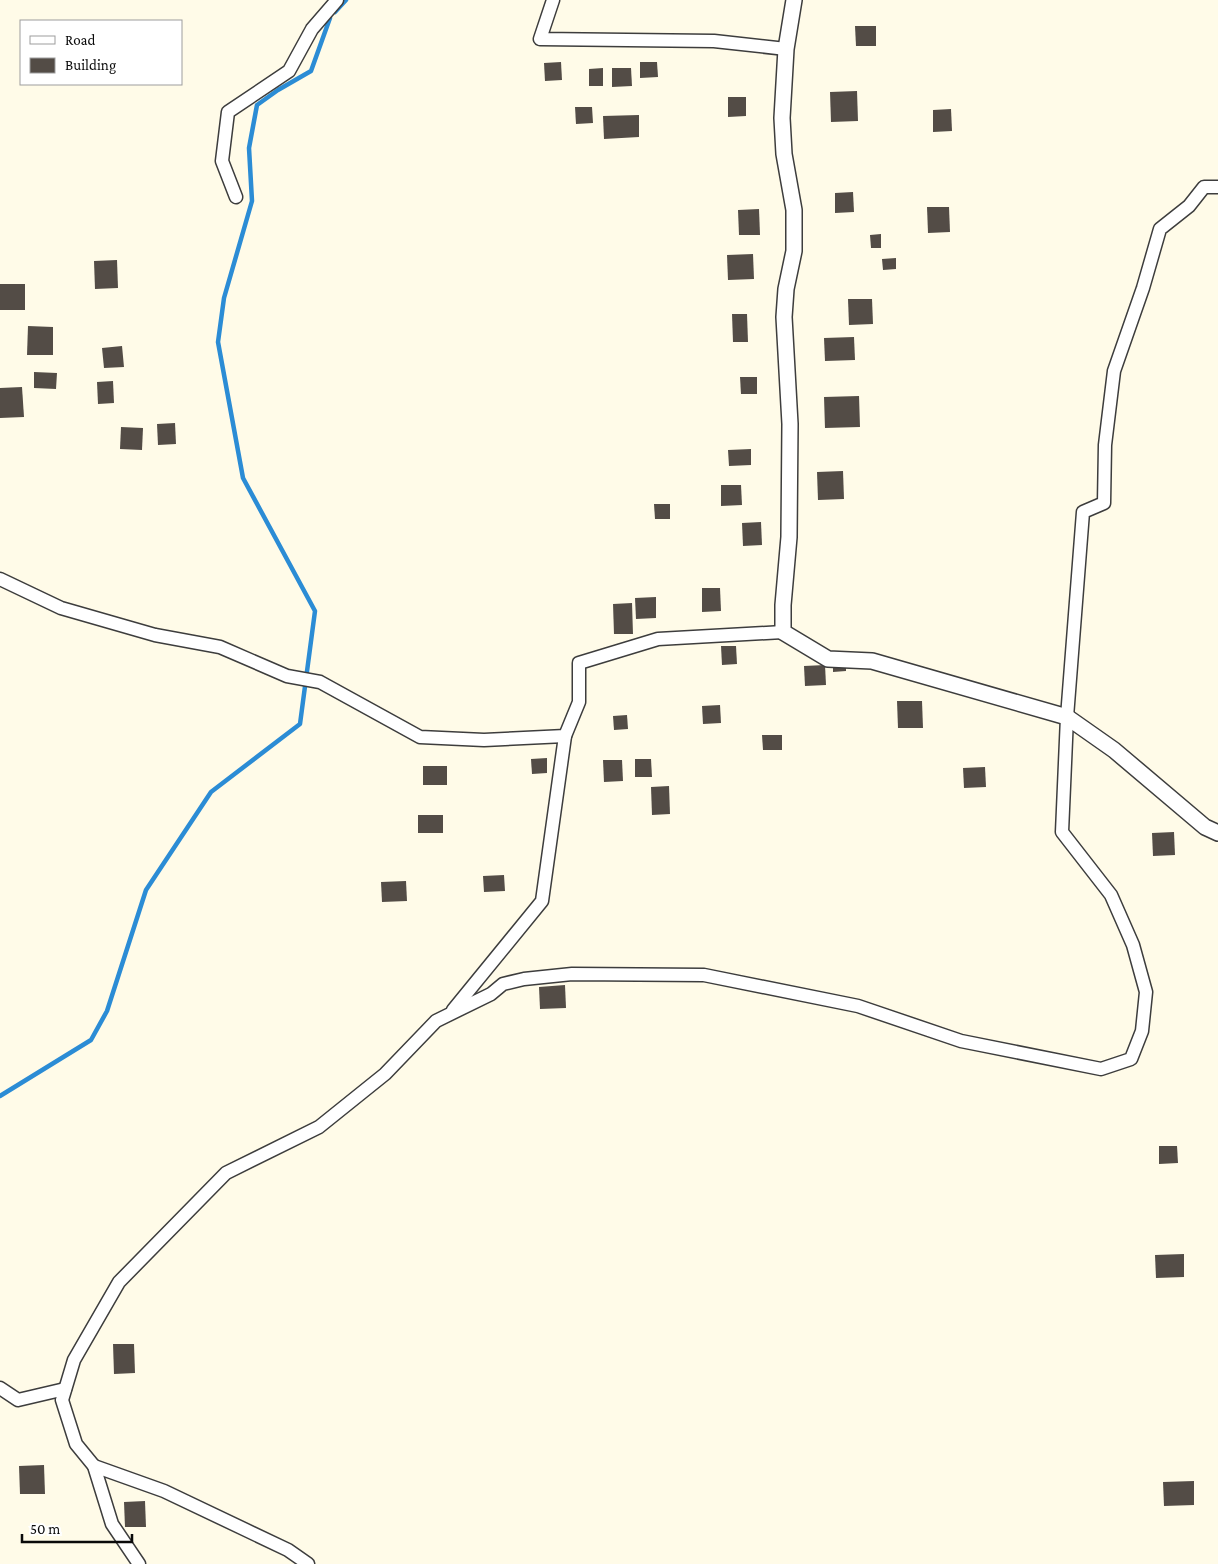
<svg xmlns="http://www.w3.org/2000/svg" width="1218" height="1564" viewBox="0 0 1218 1564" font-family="'Crimson Pro',serif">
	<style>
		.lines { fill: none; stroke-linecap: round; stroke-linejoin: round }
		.stream { stroke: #2b8cd5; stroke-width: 4.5 }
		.building { fill: #534c46 }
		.minor-casing { stroke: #3d3d3d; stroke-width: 15 }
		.tertiary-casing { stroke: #3d3d3d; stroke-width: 18 }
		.minor { stroke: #fff; stroke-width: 12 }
		.tertiary { stroke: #fff; stroke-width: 15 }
	</style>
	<rect width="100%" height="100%" fill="#fffbe8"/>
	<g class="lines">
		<g class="stream">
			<polyline points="335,12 346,0"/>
			<polyline points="0,1096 91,1040 107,1011 146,890 211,792 300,724 315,611 243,478 218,342 224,298 252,201 249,148 257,105 278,90 311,71 330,18"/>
		</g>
	</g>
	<g class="building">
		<polygon points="855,26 876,26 876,46 856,46"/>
		<polygon points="561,62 562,80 545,81 544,63"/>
		<polygon points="640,62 657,62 658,77 640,78"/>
		<polygon points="603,68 603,86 589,86 589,69"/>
		<polygon points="612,68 631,68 632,86 612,87"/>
		<polygon points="857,91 858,121 831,122 830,92"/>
		<polygon points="728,97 746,97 746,116 728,117"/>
		<polygon points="575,107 592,107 593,123 576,124"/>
		<polygon points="951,109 952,131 933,132 933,110"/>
		<polygon points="639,115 639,137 604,139 603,116"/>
		<polygon points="853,192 854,212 835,213 835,193"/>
		<polygon points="927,207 949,207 950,232 928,233"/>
		<polygon points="759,209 760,235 739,235 738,210"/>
		<polygon points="881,234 881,248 871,248 870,235"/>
		<polygon points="753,254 754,279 728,280 727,255"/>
		<polygon points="896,258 896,269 883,270 882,259"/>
		<polygon points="117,260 118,288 95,289 94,261"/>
		<rect x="0" y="284" width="25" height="26"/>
		<polygon points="848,299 872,299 873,324 849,325"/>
		<polygon points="732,314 747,314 748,342 733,342"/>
		<polygon points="28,326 53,327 53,355 27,355"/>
		<polygon points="854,337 855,360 825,361 824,338"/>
		<polygon points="122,346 124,367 104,368 102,348"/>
		<polygon points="34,372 57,373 56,389 34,388"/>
		<polygon points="740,377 757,377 757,394 741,394"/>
		<polygon points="113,381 114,403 98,404 97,382"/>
		<polygon points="22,387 24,417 0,418 0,388"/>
		<polygon points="859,396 860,427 825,428 824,397"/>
		<polygon points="175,423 176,444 158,445 157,424"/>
		<polygon points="121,427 143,428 142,450 120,449"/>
		<polygon points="751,449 751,465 729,466 728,450"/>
		<polygon points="843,471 844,499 818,500 817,472"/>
		<polygon points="721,485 741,485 742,505 721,506"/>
		<polygon points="654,504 670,504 670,519 655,519"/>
		<polygon points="761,522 762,545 743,546 742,523"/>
		<polygon points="702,588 720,588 721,611 702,612"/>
		<polygon points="656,597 656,618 636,619 635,598"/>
		<polygon points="632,603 633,634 614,634 613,604"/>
		<polygon points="721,646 736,646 737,664 722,665"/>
		<polygon points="833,663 846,663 846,671 833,672"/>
		<polygon points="825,665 826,685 805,686 804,666"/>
		<polygon points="897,701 922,701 923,728 898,728"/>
		<polygon points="720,705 721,723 703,724 702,706"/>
		<polygon points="627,715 628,729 614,730 613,716"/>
		<polygon points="762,735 782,735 782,750 763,750"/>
		<polygon points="547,758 547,773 532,774 531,759"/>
		<polygon points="635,759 651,759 652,777 635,777"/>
		<polygon points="603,760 622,760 623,781 604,782"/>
		<rect x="423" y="766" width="24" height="19"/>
		<polygon points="985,767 986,787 964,788 963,768"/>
		<polygon points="669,786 670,814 652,815 651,787"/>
		<rect x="418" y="815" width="25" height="18"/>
		<polygon points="1174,832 1175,855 1153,856 1152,833"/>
		<polygon points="504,875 505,891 484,892 483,876"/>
		<polygon points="406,881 407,901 382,902 381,882"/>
		<polygon points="565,985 566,1008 540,1009 539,987"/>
		<polygon points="1159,1146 1177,1146 1178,1163 1159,1164"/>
		<polygon points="1184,1254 1184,1277 1156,1278 1155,1255"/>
		<polygon points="113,1344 134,1344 135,1373 114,1374"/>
		<polygon points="44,1465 45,1494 20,1494 19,1466"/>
		<polygon points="1194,1481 1194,1505 1164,1506 1163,1482"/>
		<polygon points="145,1501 146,1527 125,1527 124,1502"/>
	</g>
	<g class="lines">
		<defs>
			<g id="minor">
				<polyline points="553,0 540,39 714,41 786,49"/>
				<polyline points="236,197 222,161 228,112 289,71 312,29 337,0"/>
				<polyline points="0,579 61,608 155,635 220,647 287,676 320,682 420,737 484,740 565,736 579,702 579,663 658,639 783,632"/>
				<polyline points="453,1010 542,901 565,736"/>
				<polyline points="0,1388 18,1400 65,1389"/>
				<polyline points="94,1466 164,1491 288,1550 308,1564"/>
				<polyline points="139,1564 112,1524 94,1466 76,1444 62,1400 74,1360 119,1282 226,1173 319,1127 385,1074 436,1021 491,994 503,984 524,979 572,974 704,975 858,1006 961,1041 1101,1069 1131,1059 1142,1031 1146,992 1133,945 1111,895 1062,832 1067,717 1083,512 1104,503 1105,445 1114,371 1143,288 1160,229 1189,206 1204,187 1218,187"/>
			</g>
			<polyline id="tertiary" points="794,0 786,49 782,118 784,154 794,210 794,251 786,289 784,317 790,424 789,537 783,605 783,632 828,659 872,661 1067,717 1114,750 1205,827 1218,833"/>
		</defs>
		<use href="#minor" class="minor-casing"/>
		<use href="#tertiary" class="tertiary-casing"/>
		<use href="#minor" class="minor"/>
		<use href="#tertiary" class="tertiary"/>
	</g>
	<rect x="20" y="20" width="162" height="65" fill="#ffffff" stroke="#9d9d9d"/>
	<rect x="30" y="36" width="25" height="8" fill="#ffffff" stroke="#9d9d9d"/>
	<text x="65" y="45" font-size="15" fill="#0a0a0a">Road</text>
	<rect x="30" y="58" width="25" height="15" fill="#534c46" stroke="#9d9d9d"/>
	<text x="65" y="70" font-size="15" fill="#0a0a0a">Building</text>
	<path d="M22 1534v8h110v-8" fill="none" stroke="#0a0a0a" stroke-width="2.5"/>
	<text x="30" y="1534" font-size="15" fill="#0a0a0a" stroke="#ffffff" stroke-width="4" paint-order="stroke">50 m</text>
</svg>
